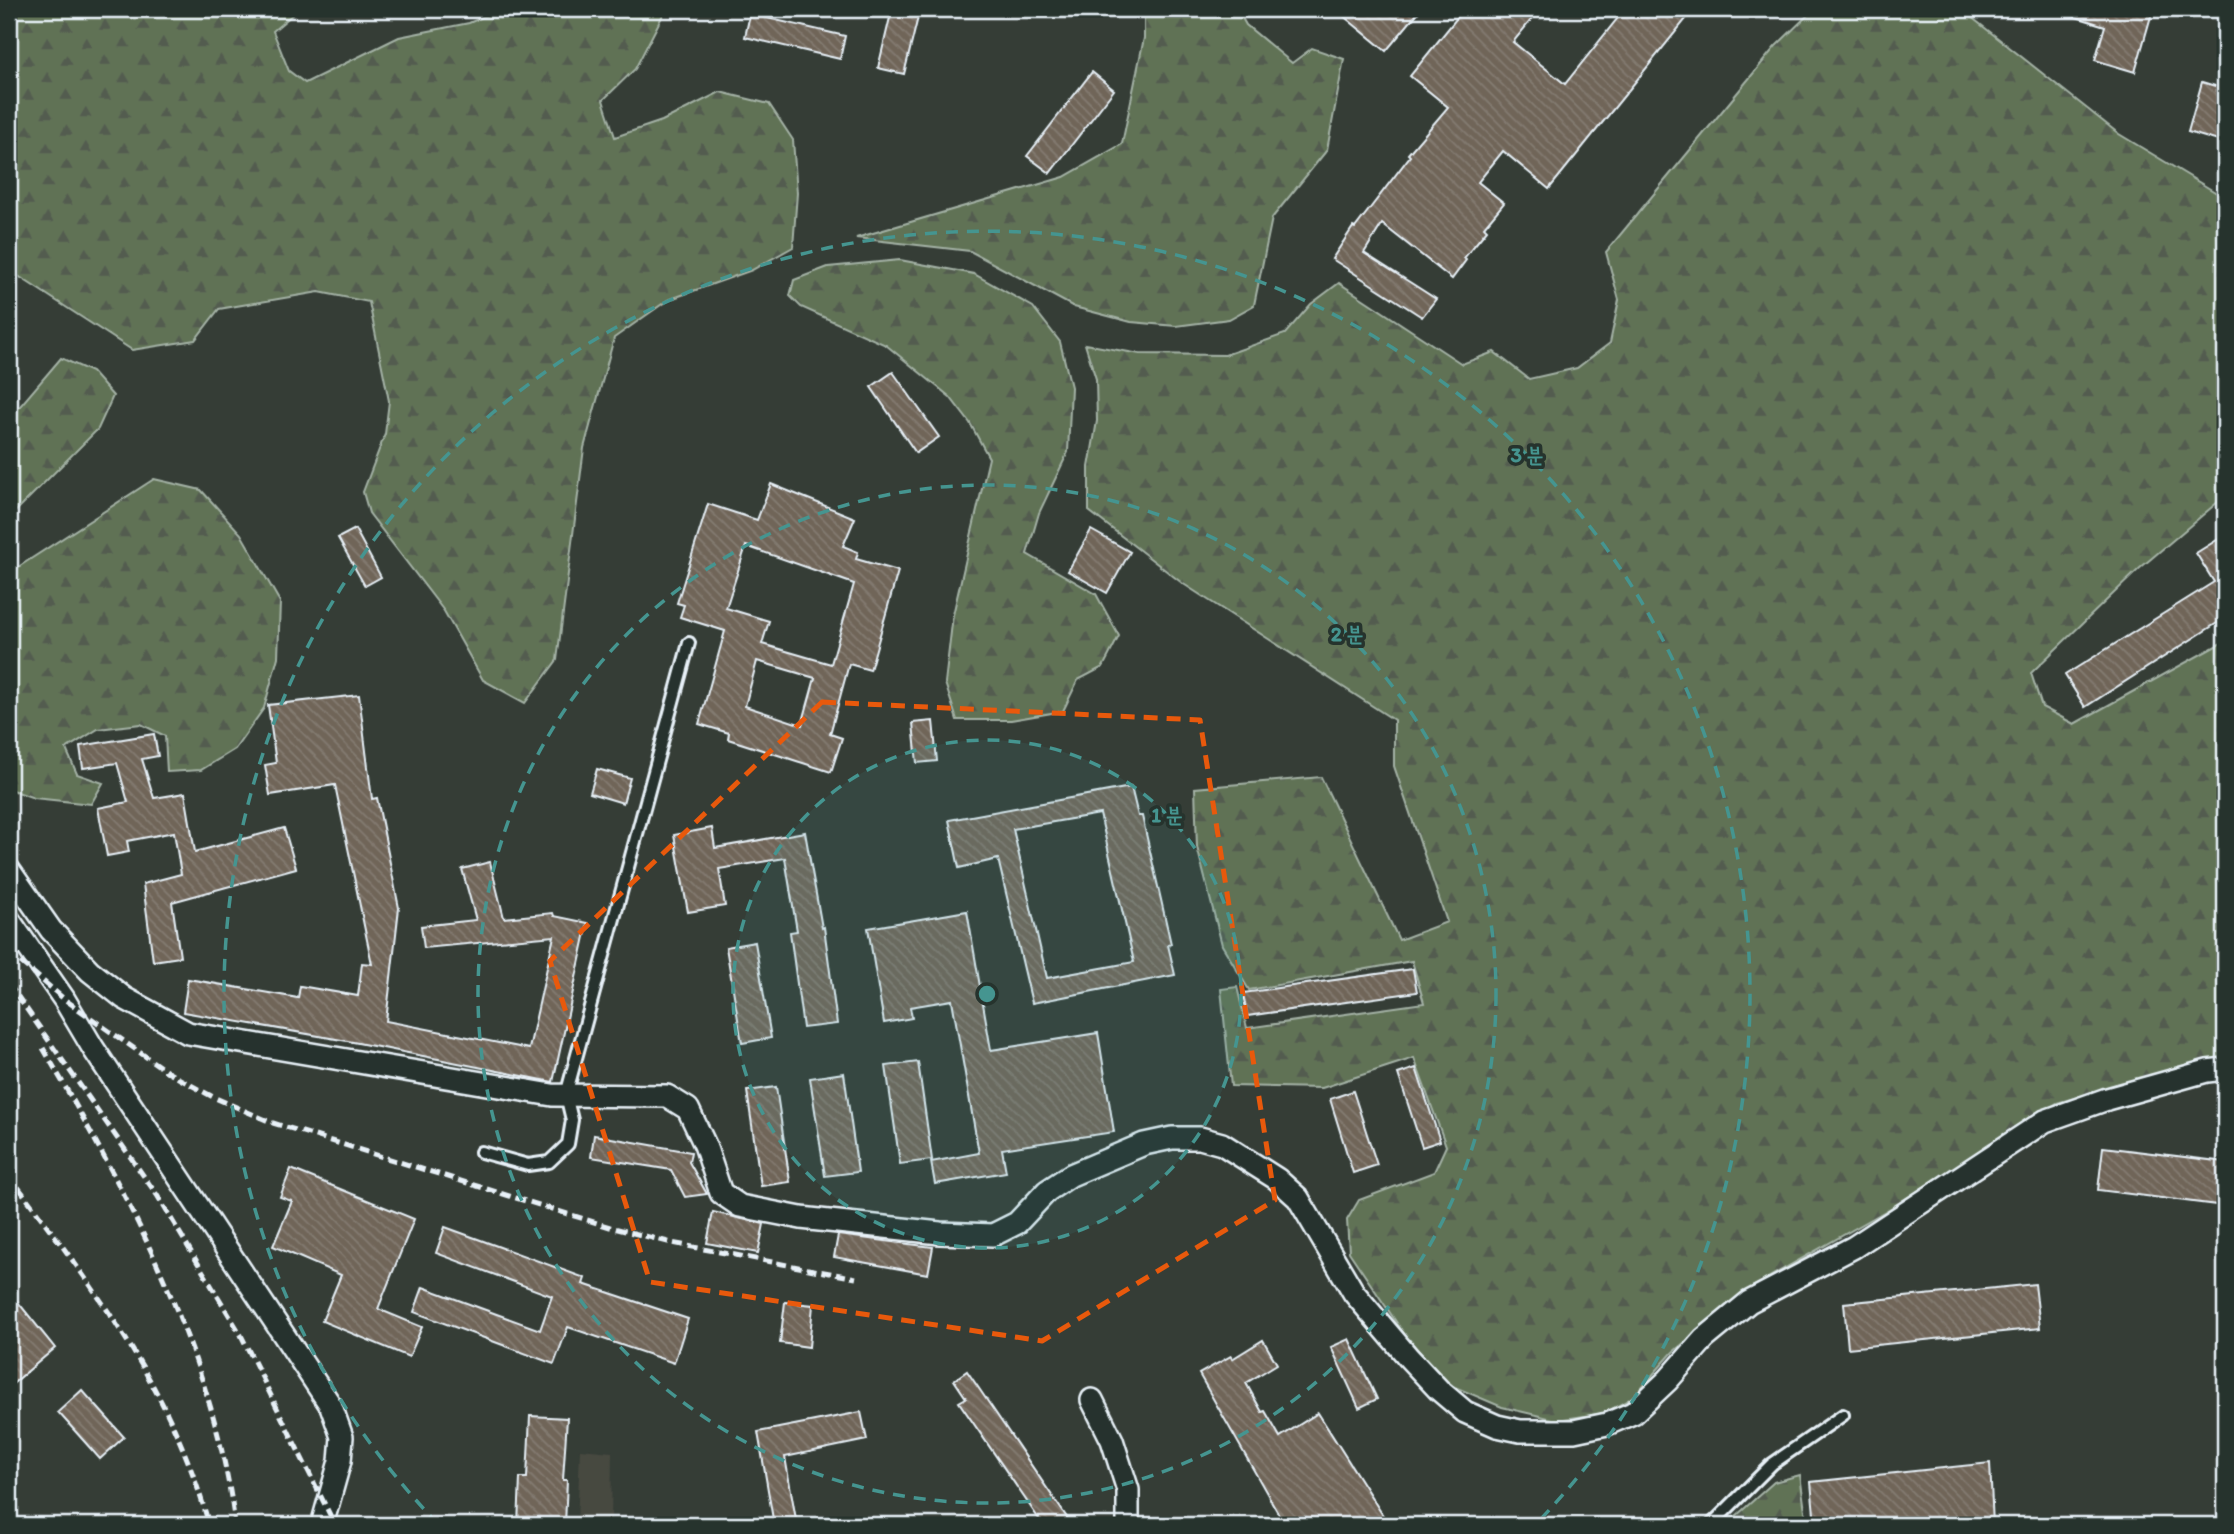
<svg xmlns="http://www.w3.org/2000/svg" width="2234" height="1534" viewBox="0 0 2234 1534" font-family="Itim,'Poor Story',sans-serif">
	<style>
		.built { fill: #474940 }
		.forest { fill: url(#forest-firs); stroke: #a4b2a6; stroke-width: 2 }
		.building { fill: url(#building-back-hatch); stroke: #e8f1f8; stroke-width: 2; fill-rule: evenodd }
		.lines { fill: none; stroke-linecap: round; stroke-linejoin: round }
		.lane-casing { stroke: #e8f1f8; stroke-width: 16 }
		.street-casing { stroke: #e8f1f8; stroke-width: 26 }
		.lane { stroke: #26332d; stroke-width: 10 }
		.street { stroke: #26332d; stroke-width: 21 }
		.rail { stroke: #e8f1f8; stroke-width: 5; stroke-dasharray: 10 5; stroke-linecap: butt }
		.marked { fill: none; stroke: #e8590c; stroke-width: 5; stroke-dasharray: 14 9; stroke-linejoin: round }
		.ring { fill: none; stroke: #459590; stroke-width: 3.5; stroke-dasharray: 12 9 }
		.centre { fill: #459590; stroke: #26332d; stroke-width: 3.5 }
		.ring-label { font-size: 21px; text-anchor: middle; font-weight: bold; fill: #459590; stroke: #26332d; stroke-width: 7; stroke-linejoin: round; paint-order: stroke }
	</style>
	<defs>
		<pattern id="forest-firs" width="22" height="20" patternUnits="userSpaceOnUse" patternTransform="scale(1.75)"><rect width="22" height="20" fill="#607255"/><path d="M5 1l3.5 6h-7zM16 11l3.5 6h-7z" fill="#525b4f"/></pattern>
		<pattern id="building-back-hatch" width="6" height="6" patternUnits="userSpaceOnUse" patternTransform="scale(1.75)"><rect width="6" height="6" fill="#706559"/><path d="M-1 5l2 2M0 0l6 6M5-1l2 2" fill="none" stroke="#847c72"/></pattern>
	</defs>
	<rect width="100%" height="100%" fill="#353d36"/>
	<filter id="ink" filterUnits="userSpaceOnUse"><feTurbulence type="fractalNoise" baseFrequency=".0143" numOctaves="2"/><feDisplacementMap in="SourceGraphic" scale="14" xChannelSelector="R" yChannelSelector="G"/><feConvolveMatrix kernelMatrix="1 2 1 2 8 2 1 2 1" color-interpolation-filters="sRGB"/></filter>
	<g filter="url(#ink)">
		<polygon class="built" points="580,1449 612,1452 611,1525 577,1525"/>
		<g class="forest">
			<polygon points="9,9 299,9 273,31 289,71 305,83 399,37 469,23 501,9 666,9 635,69 603,100 615,137 662,121 720,92 769,104 793,140 797,193 793,247 752,270 668,300 614,338 584,448 557,660 525,703 483,680 444,611 369,513 363,492 385,434 389,401 369,302 319,292 219,309 195,340 132,350 9,270"/>
			<polygon points="1144,9 1237,9 1246,25 1292,63 1312,48 1344,59 1327,150 1272,218 1254,305 1229,319 1176,326 1131,322 1074,307 970,251 856,238 1064,177 1122,144 1144,38"/>
			<polygon points="1814,9 1961,9 2119,134 2225,198 2225,496 2139,569 2031,673 2042,707 2074,724 2225,641 2225,1061 2165,1072 2057,1103 1889,1209 1752,1287 1673,1352 1633,1397 1605,1413 1557,1420 1502,1407 1450,1385 1407,1338 1349,1252 1347,1220 1359,1200 1434,1172 1446,1146 1414,1058 1322,1088 1231,1086 1221,989 1237,987 1247,1028 1424,1003 1412,961 1249,990 1222,945 1197,847 1195,788 1321,777 1399,940 1447,922 1394,766 1394,720 1182,583 1089,511 1089,467 1097,421 1096,379 1085,344 1140,354 1225,355 1285,334 1311,304 1339,283 1462,364 1494,352 1529,379 1577,368 1610,343 1619,300 1606,252 1775,47"/>
			<polygon points="900,260 974,274 1033,307 1060,342 1071,387 1068,452 1039,513 1027,554 1096,594 1119,636 1103,667 1078,680 1063,711 1011,720 957,720 945,683 953,615 989,458 970,423 950,397 886,345 801,307 790,296 794,280 828,267"/>
			<polygon points="61,358 92,372 113,396 98,429 9,518 9,419"/>
			<polygon points="154,479 201,490 241,534 280,602 278,657 264,708 235,749 201,770 167,772 165,736 141,724 98,729 66,749 77,774 103,783 91,804 34,798 9,789 9,573"/>
			<polygon points="1800,1475 1807,1525 1726,1525 1774,1482"/>
		</g>
		<g class="building">
			<polygon points="892,9 920,9 904,74 878,68"/>
			<polygon points="1335,9 1421,9 1386,51"/>
			<polygon points="1464,9 1540,9 1513,42 1565,84 1625,9 1673,9 1686,19 1549,189 1503,151 1478,182 1504,203 1484,227 1487,230 1464,258 1466,260 1452,279 1382,224 1364,253 1436,299 1422,317 1332,259 1353,227 1355,228 1410,156 1408,154 1448,107 1410,76"/>
			<polygon points="2063,9 2153,9 2135,72 2095,60 2105,26 2063,13"/>
			<polygon points="750,14 845,36 840,59 745,37"/>
			<polygon points="1092,72 1114,90 1050,173 1027,156"/>
			<polygon points="2202,82 2225,89 2225,143 2188,132"/>
			<polygon points="893,372 939,437 916,453 871,387"/>
			<path d="M771 484 855 518 843 546 858 552 856 559 898 571 870 670 849 664 830 734 842 738 831 772 728 739 729 733 699 724 725 631 680 617 684 605 677 603 708 504 757 520ZM746 546 854 584 831 664 762 644 769 621 726 608ZM757 661 815 678 802 725 745 706Z"/>
			<polygon points="355,529 381,577 365,586 338,538"/>
			<polygon points="1091,530 1130,552 1107,593 1068,571"/>
			<polygon points="2225,535 2225,618 2085,707 2065,675 2214,582 2196,553"/>
			<polygon points="359,695 372,799 377,798 399,908 386,1021 529,1049 554,936 424,948 421,926 476,920 462,869 490,862 504,918 553,913 554,916 588,923 553,1082 353,1042 183,1012 188,979 298,998 300,986 358,996 362,963 372,964 335,785 270,795 265,765 276,763 268,705"/>
			<polygon points="933,721 937,761 917,763 913,723"/>
			<polygon points="154,734 158,756 142,759 154,798 185,793 195,852 284,828 296,868 172,902 180,957 153,961 143,884 181,874 174,832 127,841 129,852 107,856 98,808 128,802 117,763 83,768 80,746"/>
			<polygon points="597,769 630,778 623,803 590,793"/>
			<path d="M1131 787 1138 816H1142L1171 944 1168 945 1175 975 1032 1003 998 859 959 868 949 820ZM1100 814 1134 962 1047 978 1013 829Z"/>
			<polygon points="712,828 715,848 805,832 822,928 824,927 837,1024 803,1028 790,932 797,931 785,858 719,869 725,906 688,912 674,835"/>
			<polygon points="967,911 991,1050 1098,1033 1114,1132 1002,1149 1006,1172 935,1184 931,1162 979,1153 952,1000 910,1007 912,1018 884,1023 868,928"/>
			<polygon points="755,942 771,1038 742,1043 726,947"/>
			<polygon points="1413,969 1417,992 1247,1016 1243,993"/>
			<polygon points="918,1062 932,1160 900,1164 886,1066"/>
			<polygon points="1416,1068 1440,1141 1422,1147 1398,1074"/>
			<polygon points="844,1073 858,1172 825,1176 810,1078"/>
			<polygon points="776,1087 790,1182 761,1186 747,1091"/>
			<polygon points="1353,1091 1377,1165 1353,1173 1330,1099"/>
			<polygon points="594,1135 691,1152 689,1162 707,1194 685,1197 671,1170 591,1157"/>
			<polygon points="2103,1147 2225,1162 2225,1206 2098,1190"/>
			<polygon points="291,1169 414,1219 378,1309 422,1327 409,1357 322,1321 341,1275 273,1246 292,1201 280,1197"/>
			<polygon points="713,1212 764,1224 758,1253 707,1243"/>
			<polygon points="445,1227 585,1278 583,1284 688,1319 674,1363 568,1327 554,1364 414,1312 423,1287 540,1330 552,1296 436,1253"/>
			<polygon points="838,1235 933,1247 928,1274 834,1257"/>
			<polygon points="2035,1284 2040,1328 1848,1348 1844,1303"/>
			<polygon points="9,1291 55,1348 9,1387"/>
			<polygon points="785,1302 813,1305 809,1347 780,1343"/>
			<polygon points="1349,1339 1377,1399 1359,1408 1331,1347"/>
			<polygon points="1263,1340 1277,1364 1246,1383 1262,1412 1265,1411 1280,1437 1318,1413 1389,1525 1285,1525 1199,1374 1231,1356 1232,1359"/>
			<polygon points="967,1371 1072,1525 1043,1525 959,1402 966,1398 954,1380"/>
			<polygon points="82,1390 124,1437 100,1459 58,1412"/>
			<polygon points="861,1412 867,1440 785,1457 797,1525 774,1525 758,1432"/>
			<polygon points="530,1416 567,1418 563,1480 567,1480 565,1525 518,1525 520,1478 527,1478"/>
			<polygon points="1990,1463 1993,1525 1815,1525 1811,1482"/>
		</g>
		<g class="lines">
			<defs>
				<g id="lane">
					<polyline points="481,1152 528,1165 549,1162 568,1144 572,1120 566,1095 689,643"/>
					<polyline points="1711,1525 1772,1464 1843,1415"/>
				</g>
				<g id="street">
					<polyline points="9,870 51,930 90,971 124,998 188,1033 552,1095 667,1096 688,1109 705,1145 721,1193 740,1206 801,1218 940,1233 993,1235 1017,1223 1047,1191 1071,1175 1144,1144 1172,1138 1200,1138 1222,1144 1277,1179 1298,1198 1354,1293 1409,1358 1439,1390 1465,1412 1497,1426 1520,1431 1574,1431 1607,1424 1633,1413 1668,1380 1704,1339 1749,1302 1854,1247 2045,1121 2107,1099 2207,1071 2225,1069"/>
					<polyline points="9,920 64,999 93,1048 331,1406 342,1437 340,1461 322,1525"/>
					<polyline points="1092,1400 1112,1440 1128,1490 1128,1525"/>
				</g>
			</defs>
			<use href="#lane" class="lane-casing"/>
			<use href="#street" class="street-casing"/>
			<use href="#lane" class="lane"/>
			<use href="#street" class="street"/>
			<g class="rail">
				<polyline points="9,952 64,999 169,1073 213,1097 273,1123 610,1227 672,1243 856,1278"/>
				<polyline points="9,984 157,1195 241,1335 335,1525"/>
				<path d="M43 1048C128 1195 214 1354 235 1525"/>
				<path d="M9 1175C94 1288 171 1386 209 1525"/>
			</g>
		</g>
	</g>
	<path class="marked" d="M822 702 1200 720 1275 1200 1042 1341 650 1282 550 961Z"/>
	<circle cx="987" cy="994" r="254" fill="#459590" fill-opacity=".12"/>
	<g class="ring">
		<circle cx="987" cy="994" r="254"/>
		<circle cx="987" cy="994" r="509"/>
		<path d="M438 1524A763 763 0 1 1 1536 1524"/>
	</g>
	<circle cx="987" cy="994" r="10" class="centre"/>
	<g class="ring-label">
		<text x="1527" y="462">3 분</text>
		<text x="1347" y="641">2 분</text>
		<text x="1167" y="822">1 분</text>
	</g>
	<rect width="2234" height="1534" fill="none" stroke="#26332d" stroke-width="35"/>
	<rect x="18" y="18" width="2199" height="1499" fill="none" stroke="#e8f1f8" stroke-width="2.5" filter="url(#ink)"/>
</svg>
